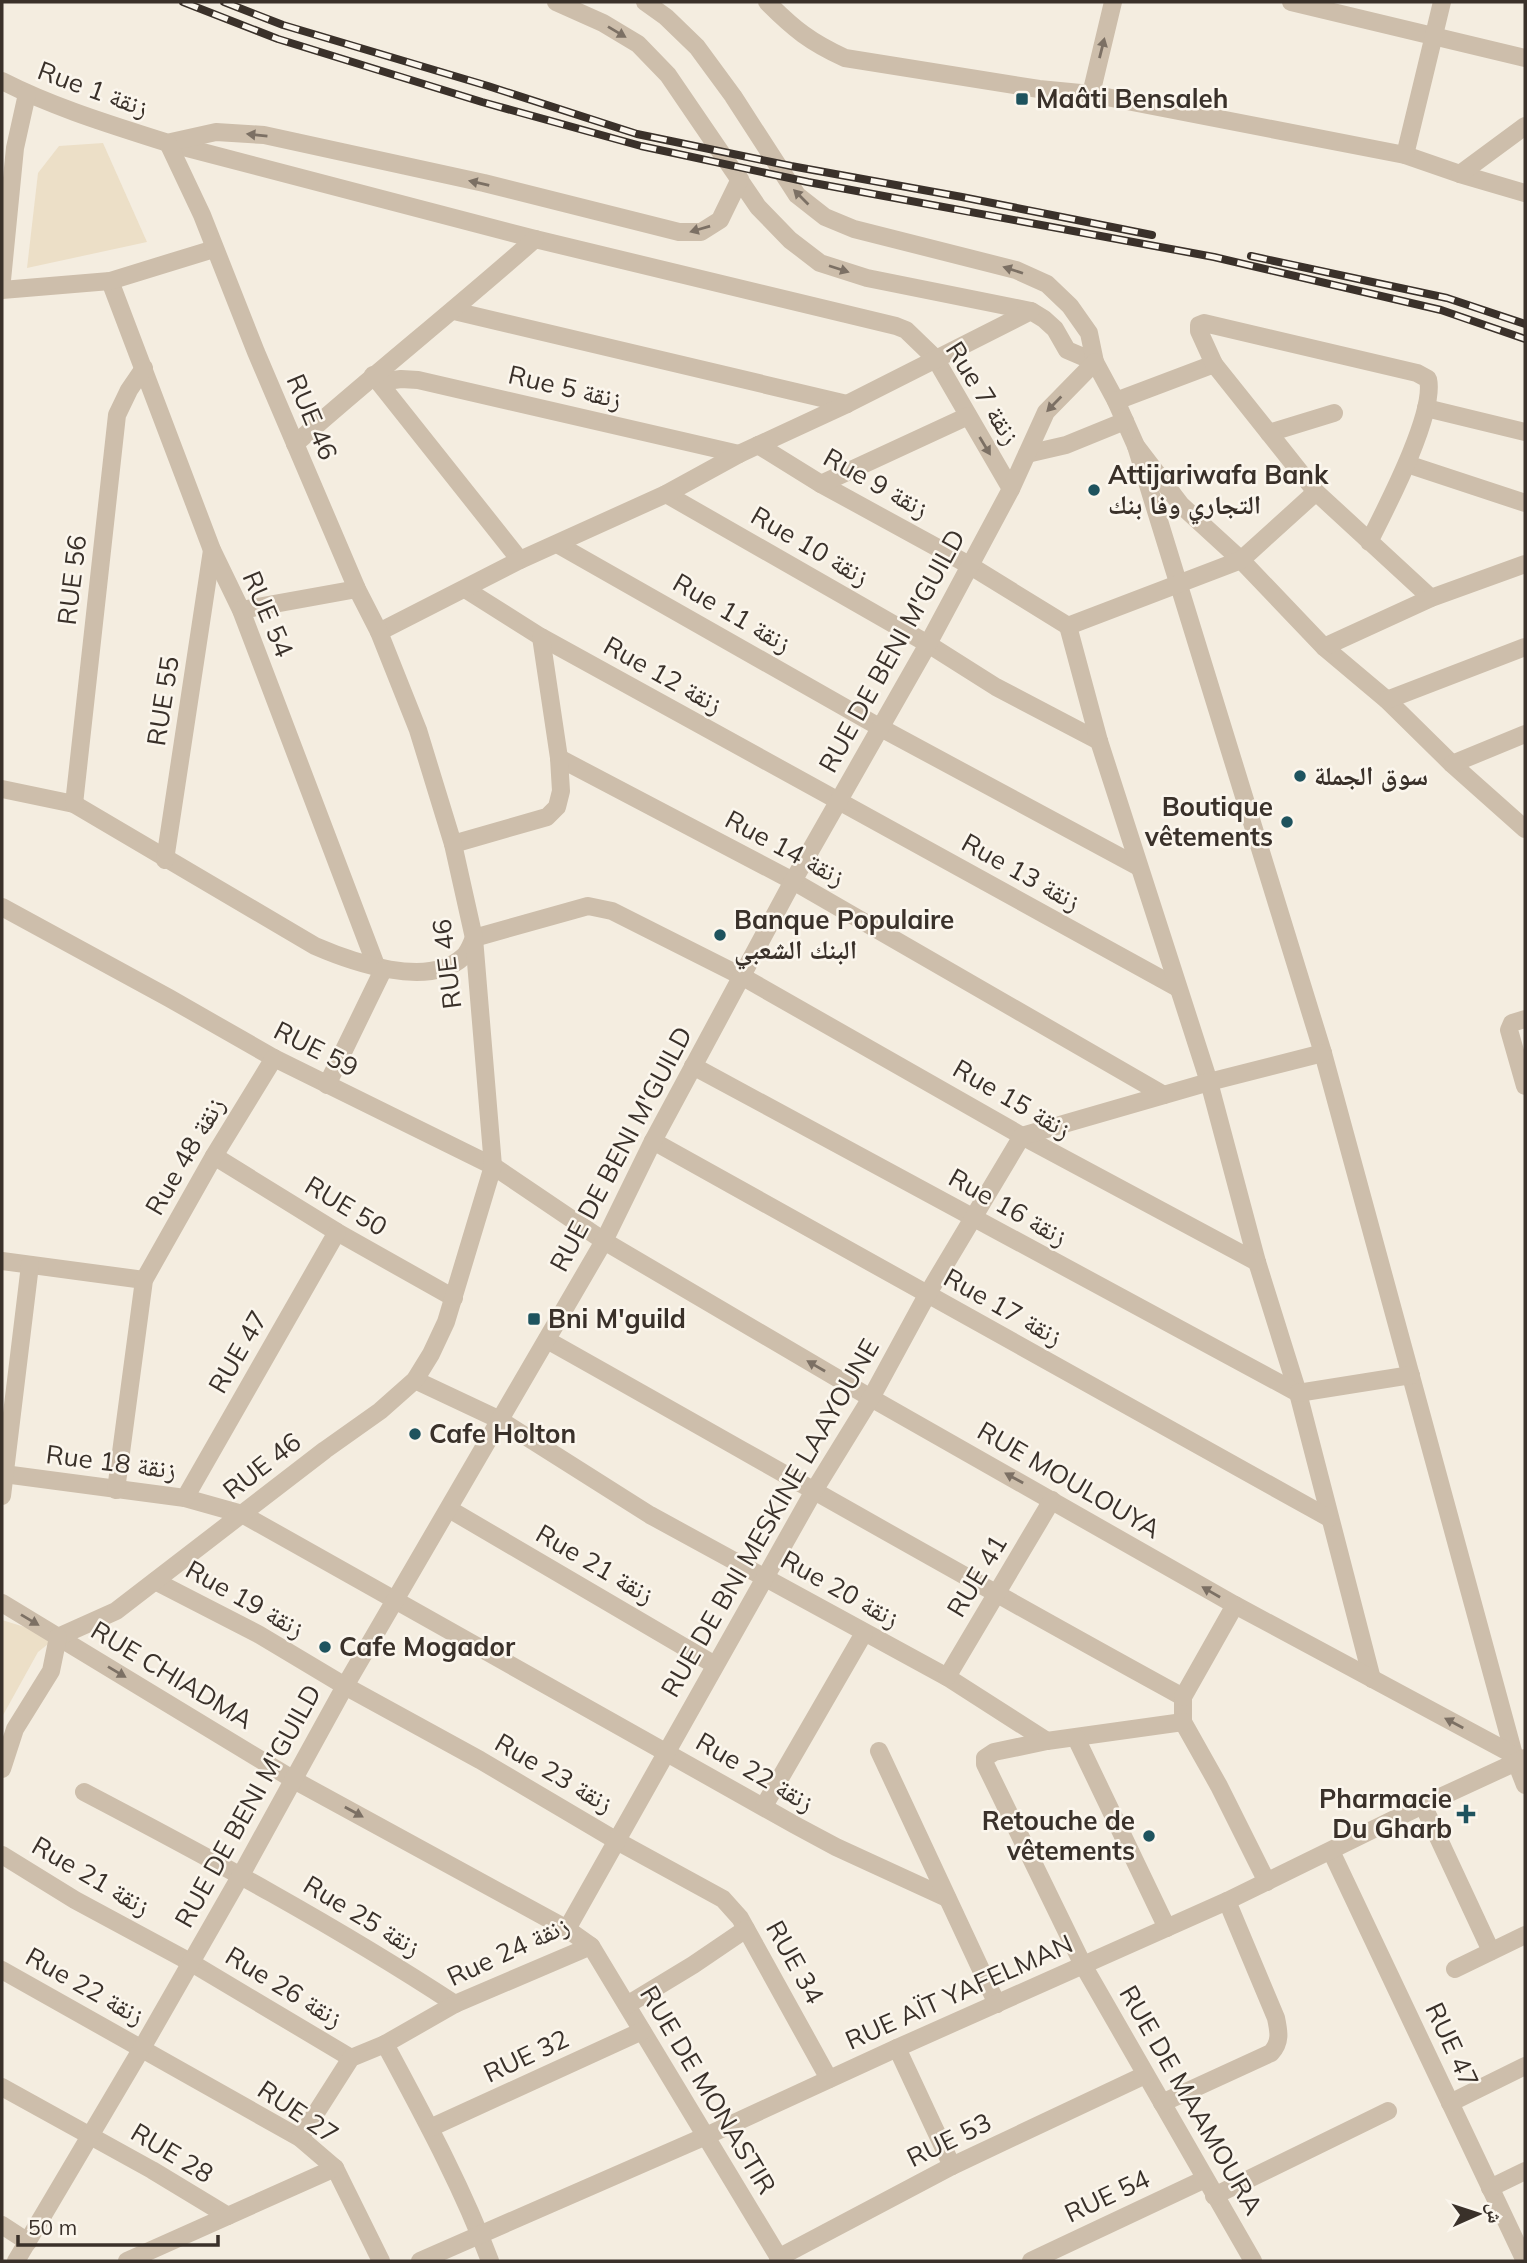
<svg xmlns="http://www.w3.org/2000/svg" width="1527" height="2263" viewBox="0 0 1527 2263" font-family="Mulish,'Noto Naskh Arabic',sans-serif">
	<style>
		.plaza { fill: #ecdfc7 }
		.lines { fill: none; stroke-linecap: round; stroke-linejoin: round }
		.minor { stroke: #cdbeab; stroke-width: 18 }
		.rail-casing { stroke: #3a312a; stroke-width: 8 }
		.rail { stroke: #fbf6ed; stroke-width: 5; stroke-dasharray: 16; stroke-linecap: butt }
		.oneway { fill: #7c7064 }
		.poi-dot { fill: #1e535e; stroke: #fbf6ed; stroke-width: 2.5 }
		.labels { text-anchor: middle; stroke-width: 5; stroke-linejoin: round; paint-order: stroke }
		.street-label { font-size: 26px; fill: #3a312a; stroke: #fbf6ed }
		.poi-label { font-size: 26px; font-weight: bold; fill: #3a312a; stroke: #fbf6ed; text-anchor: start }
	</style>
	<rect width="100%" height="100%" fill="#f4ede0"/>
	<g class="plaza">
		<polygon points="103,143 147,242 27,268 38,173 59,146"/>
		<polygon points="2,1620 57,1637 38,1652 2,1717"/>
	</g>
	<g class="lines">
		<g class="minor">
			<polyline points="556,2 603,23 638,44 668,75 758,207 790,240 820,263 867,278 1031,311 1044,319 1055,329 1067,350 1095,362"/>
			<polyline points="645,2 666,17 697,47 733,96 797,195 825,217 854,229 1016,270 1047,284 1070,306 1089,333 1095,362 1116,401 1136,446 1181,505 1241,560 1324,647 1387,700 1452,764 1525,829"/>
			<path d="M767 2C794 29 810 42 845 58L1039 89 1091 94 1405 155 1460 174 1525 193"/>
			<polyline points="1291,2 1525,58"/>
			<path d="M2 81C55 108 112 125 168 143L535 239 896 326 906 330 935 358 1011 489"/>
			<polyline points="1091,94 1113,2"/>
			<polyline points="171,142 216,132 264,135 484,183 679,232 701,232 720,220 740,179"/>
			<polyline points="1405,155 1442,2"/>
			<polyline points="1460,174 1525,126"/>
			<polyline points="2,280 15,148 27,94"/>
			<polyline points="110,281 212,550 241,610 377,968"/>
			<polyline points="2,290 110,281 214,249"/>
			<polyline points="454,311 847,404"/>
			<polyline points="373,375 520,560"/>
			<polyline points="379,382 401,379 418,380 739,454"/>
			<polyline points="1116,401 1214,364"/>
			<polyline points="1426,408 1525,432"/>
			<polyline points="1269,433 1334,413"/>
			<path d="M295 444C374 374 456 309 535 239"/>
			<polyline points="758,445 821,484 969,565 1068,626"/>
			<polyline points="1136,446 1323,1053 1516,1762 1525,1785"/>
			<polyline points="1027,454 1066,445 1125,421"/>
			<polyline points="1407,464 1525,503"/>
			<polyline points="821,484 968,416"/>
			<polyline points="666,494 928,644 996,687 1099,741"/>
			<path d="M1369 542C1386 508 1436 413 1428 379L1417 373 1204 323 1199 325V331L1214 364 1316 492 1431 598"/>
			<polyline points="557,544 881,728 1139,867"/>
			<polyline points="465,589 541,637 1178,988"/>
			<polyline points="241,610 357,589"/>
			<polyline points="1068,626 1099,741 1209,1082 1257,1262 1298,1393 1372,1679"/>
			<polyline points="1068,626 1241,560 1316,492"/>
			<polyline points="379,632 520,560 666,494 739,454 847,404 1031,311"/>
			<polyline points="1324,647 1431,598 1525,564"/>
			<polyline points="1387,700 1525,647"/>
			<polyline points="559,758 793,881 1164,1095"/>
			<polyline points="1452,764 1525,734"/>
			<path d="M2 789 74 804 315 946C352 962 428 989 463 957 469 952 471 944 474 938L588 906 612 911 743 977 1022 1136 1257 1262"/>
			<polyline points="74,804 117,415 129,390 144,368"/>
			<polyline points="453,844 547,817 557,807 561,791 559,758 541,637"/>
			<polyline points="165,860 212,550"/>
			<polyline points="2,907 169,998 274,1058 493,1166 604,1241 871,1398 1235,1605 1514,1755"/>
			<polyline points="1525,1019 1512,1023 1509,1030 1525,1086"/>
			<polyline points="693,1066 1298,1393"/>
			<polyline points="327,1085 383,970"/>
			<polyline points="653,1141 1329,1518"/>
			<polyline points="214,1156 337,1232 454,1298"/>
			<polyline points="2,1261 144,1280"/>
			<path d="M547 1340C759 1459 969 1580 1183 1697V1722L1219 1786 1267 1882"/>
			<polyline points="415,1380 500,1420 650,1515 947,1677 1047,1741"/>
			<polyline points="1298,1393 1411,1375"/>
			<polyline points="4,1474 185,1498 242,1514 795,1825 836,1847 947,1898"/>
			<polyline points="116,1490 144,1280 214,1156 274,1058"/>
			<polyline points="2,1496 30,1265"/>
			<polyline points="185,1498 337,1232"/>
			<polyline points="449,1509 715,1665"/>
			<polyline points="155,1581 258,1634 345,1686 480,1760 617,1841 723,1899 740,1918 829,2079"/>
			<polyline points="2,1603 294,1780 567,1929 591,1946 781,2261"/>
			<polyline points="58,1637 116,1611 325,1450 380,1411 415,1380 431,1354 446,1322 493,1166 474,938 453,844 418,730 379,632 357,589 256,352 202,215 168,143"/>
			<polyline points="947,1677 1052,1500"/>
			<polyline points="1183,1697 1235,1605"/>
			<polyline points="1183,1722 1047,1741 994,1752 985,1758 985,1764 1083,1965 1253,2261"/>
			<polyline points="1076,1738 1167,1928"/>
			<polyline points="879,1751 997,2004"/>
			<polyline points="2,1769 15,1729 51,1671 58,1637"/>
			<path d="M84 1792C210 1858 336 1926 455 2004"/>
			<polyline points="1423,1805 1491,1951"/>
			<polyline points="764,1806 864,1633"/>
			<polyline points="1331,1851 1525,2261"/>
			<polyline points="2,1855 75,1900 190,1962 351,2058"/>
			<polyline points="567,1929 815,1489 871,1398 927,1295 1022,1136 1209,1082 1323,1053"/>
			<polyline points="1455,1969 1525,1935"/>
			<polyline points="2,1970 300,2138 335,2168 381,2261"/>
			<polyline points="627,2005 693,1965 746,1929"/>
			<path d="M385 2044C423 2115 462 2186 490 2261"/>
			<polyline points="897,2048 952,2166"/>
			<polyline points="2,2087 152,2170 228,2216"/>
			<path d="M1162 2103 1271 2053C1281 2042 1279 2032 1276 2018L1227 1901"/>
			<polyline points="1450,2103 1525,2066"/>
			<polyline points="430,2128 642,2031"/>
			<polyline points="300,2138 351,2058 385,2044 455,2004 591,1946"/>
			<polyline points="1490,2188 1525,2171"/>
			<polyline points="1214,2196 1388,2111"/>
			<polyline points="2,2225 28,2242"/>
			<polyline points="778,2258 952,2166 1145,2075"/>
			<polyline points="16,2261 142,2048 241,1875 345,1686 604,1241 653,1141 793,881 928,644 1011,489 1046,412 1095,362"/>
			<polyline points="127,2261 335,2168"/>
			<polyline points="420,2261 706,2136 897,2048 1227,1901 1423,1805 1525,1758"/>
			<polyline points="1031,2261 1205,2179"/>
		</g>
		<defs>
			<g id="rail">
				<polyline points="183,2 278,39 482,102 641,146 808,182 1214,257 1441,310 1525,339"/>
				<polyline points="224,2 283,25 488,86 637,134 791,166 962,197 1152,235"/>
				<polyline points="1251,256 1447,298 1525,324"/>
			</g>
		</defs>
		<use href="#rail" class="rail-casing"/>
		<use href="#rail" class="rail"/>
	</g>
	<defs><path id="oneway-solid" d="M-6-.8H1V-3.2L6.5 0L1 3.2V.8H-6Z" transform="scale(1.75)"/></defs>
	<g class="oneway">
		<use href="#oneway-solid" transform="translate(617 32) rotate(31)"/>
		<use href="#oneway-solid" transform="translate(1102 48) rotate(-76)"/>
		<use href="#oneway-solid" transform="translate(257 135) rotate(-174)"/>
		<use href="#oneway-solid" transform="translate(479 183) rotate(-167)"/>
		<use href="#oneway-solid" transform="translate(801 197) rotate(-135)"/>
		<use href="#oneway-solid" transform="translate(700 229) rotate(164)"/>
		<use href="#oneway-solid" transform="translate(839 269) rotate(18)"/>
		<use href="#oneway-solid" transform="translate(1013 270) rotate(-162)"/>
		<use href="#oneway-solid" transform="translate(1054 404) rotate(134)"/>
		<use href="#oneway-solid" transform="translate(985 446) rotate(59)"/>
		<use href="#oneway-solid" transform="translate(816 1366) rotate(-150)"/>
		<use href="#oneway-solid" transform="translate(1014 1478) rotate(-151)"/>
		<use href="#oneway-solid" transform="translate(1211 1592) rotate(-150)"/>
		<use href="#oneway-solid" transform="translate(30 1620) rotate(31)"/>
		<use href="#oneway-solid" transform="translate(117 1672) rotate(31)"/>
		<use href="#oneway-solid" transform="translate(1454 1723) rotate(-152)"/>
		<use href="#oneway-solid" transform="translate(354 1812) rotate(29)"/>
	</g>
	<g class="poi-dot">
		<rect x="1015" y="92" width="14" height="14" rx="3.5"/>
		<circle cx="1094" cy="490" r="7"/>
		<circle cx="1300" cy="776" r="7"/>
		<circle cx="1287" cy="822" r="7"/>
		<circle cx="720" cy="935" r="7"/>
		<rect x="527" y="1312" width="14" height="14" rx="3.5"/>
		<circle cx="415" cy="1434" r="7"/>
		<circle cx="325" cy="1647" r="7"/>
		<path d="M1462.5 1803.5h7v7h7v7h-7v7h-7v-7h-7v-7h7z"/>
		<circle cx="1149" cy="1836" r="7"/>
	</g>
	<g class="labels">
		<g class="street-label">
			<text transform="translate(93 89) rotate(20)" y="9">Rue 1 زنقة</text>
			<text transform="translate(565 387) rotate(13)" y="9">Rue 5 زنقة</text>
			<text transform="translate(983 393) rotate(58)" y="9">Rue 7 زنقة</text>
			<text transform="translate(312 417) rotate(67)" y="9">RUE 46</text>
			<text transform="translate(876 483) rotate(29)" y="9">Rue 9 زنقة</text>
			<text transform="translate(810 546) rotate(30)" y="9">Rue 10 زنقة</text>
			<text transform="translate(72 580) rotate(-83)" y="9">RUE 56</text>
			<text transform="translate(732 613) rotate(30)" y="9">Rue 11 زنقة</text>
			<text transform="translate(268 614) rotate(67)" y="9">RUE 54</text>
			<text transform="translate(892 651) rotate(-61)" y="9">RUE DE BENI M'GUILD</text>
			<text transform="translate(663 675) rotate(29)" y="9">Rue 12 زنقة</text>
			<text transform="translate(163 701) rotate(-81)" y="9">RUE 55</text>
			<text transform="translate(785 848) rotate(28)" y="9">Rue 14 زنقة</text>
			<text transform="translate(1021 872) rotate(29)" y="9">Rue 13 زنقة</text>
			<text transform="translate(447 964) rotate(-97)" y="9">RUE 46</text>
			<text transform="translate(316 1049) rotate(27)" y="9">RUE 59</text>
			<text transform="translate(1012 1099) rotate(30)" y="9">Rue 15 زنقة</text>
			<text transform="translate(621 1149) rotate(-62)" y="9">RUE DE BENI M'GUILD</text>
			<text transform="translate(185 1156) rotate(-60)" y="9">Rue 48 زنقة</text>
			<text transform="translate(346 1206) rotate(31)" y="9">RUE 50</text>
			<text transform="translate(1008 1207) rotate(29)" y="9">Rue 16 زنقة</text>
			<text transform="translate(1003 1307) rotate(29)" y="9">Rue 17 زنقة</text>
			<text transform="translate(238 1352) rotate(-60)" y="9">RUE 47</text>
			<text transform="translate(111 1462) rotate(7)" y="9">Rue 18 زنقة</text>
			<text transform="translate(262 1466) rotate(-38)" y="9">RUE 46</text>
			<text transform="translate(1069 1480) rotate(30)" y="9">RUE MOULOUYA</text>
			<text transform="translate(770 1518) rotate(-60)" y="9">RUE DE BNI MESKINE LAAYOUNE</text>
			<text transform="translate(595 1564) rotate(30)" y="9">Rue 21 زنقة</text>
			<text transform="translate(977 1576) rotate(-59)" y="9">RUE 41</text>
			<text transform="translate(840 1589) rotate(29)" y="9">Rue 20 زنقة</text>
			<text transform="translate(245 1599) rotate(29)" y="9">Rue 19 زنقة</text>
			<text transform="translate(172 1675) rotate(31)" y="9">RUE CHIADMA</text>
			<text transform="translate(755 1772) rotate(30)" y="9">Rue 22 زنقة</text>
			<text transform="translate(554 1773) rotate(30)" y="9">Rue 23 زنقة</text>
			<text transform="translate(248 1806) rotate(-61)" y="9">RUE DE BENI M'GUILD</text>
			<text transform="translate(91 1876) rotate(30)" y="9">Rue 21 زنقة</text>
			<text transform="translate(362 1916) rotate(31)" y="9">Rue 25 زنقة</text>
			<text transform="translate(508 1951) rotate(-25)" y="9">Rue 24 زنقة</text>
			<text transform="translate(795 1962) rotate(61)" y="9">RUE 34</text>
			<text transform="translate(85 1986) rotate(29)" y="9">Rue 22 زنقة</text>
			<text transform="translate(284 1987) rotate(31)" y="9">Rue 26 زنقة</text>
			<text transform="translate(959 1992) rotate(-24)" y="9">RUE AÏT YAFELMAN</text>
			<text transform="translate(1452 2045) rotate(65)" y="9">RUE 47</text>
			<text transform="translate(526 2056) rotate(-25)" y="9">RUE 32</text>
			<text transform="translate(708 2090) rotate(59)" y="9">RUE DE MONASTIR</text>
			<text transform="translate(1191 2100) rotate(60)" y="9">RUE DE MAAMOURA</text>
			<text transform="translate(298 2112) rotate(34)" y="9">RUE 27</text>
			<text transform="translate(949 2140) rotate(-26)" y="9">RUE 53</text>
			<text transform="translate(172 2153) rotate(31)" y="9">RUE 28</text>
			<text transform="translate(1107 2196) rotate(-25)" y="9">RUE 54</text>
		</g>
		<g class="poi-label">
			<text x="1036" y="108">Maâti Bensaleh</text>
			<text x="1108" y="484">Attijariwafa Bank<tspan x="1108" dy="30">التجاري وفا بنك</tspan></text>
			<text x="1314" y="785">سوق الجملة</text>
			<text x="1273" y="816" text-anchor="end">Boutique<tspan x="1273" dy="30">vêtements</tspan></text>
			<text x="734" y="929">Banque Populaire<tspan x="734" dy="30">البنك الشعبي</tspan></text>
			<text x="548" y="1328">Bni M'guild</text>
			<text x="429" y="1443">Cafe Holton</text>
			<text x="339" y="1656">Cafe Mogador</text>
			<text x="1452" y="1808" text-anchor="end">Pharmacie<tspan x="1452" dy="30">Du Gharb</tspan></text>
			<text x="1135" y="1830" text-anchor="end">Retouche de<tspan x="1135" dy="30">vêtements</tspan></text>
		</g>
	</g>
	<rect width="1527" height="2263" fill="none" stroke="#3a312a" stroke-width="7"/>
	<g transform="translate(1478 2214) rotate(87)" stroke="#fbf6ed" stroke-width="5" paint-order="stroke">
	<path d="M0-5L12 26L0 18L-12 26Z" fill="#3a312a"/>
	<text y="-10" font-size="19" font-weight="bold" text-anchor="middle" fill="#3a312a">ش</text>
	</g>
	<path d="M18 2235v10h200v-10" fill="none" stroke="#3a312a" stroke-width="3.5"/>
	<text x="28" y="2235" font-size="21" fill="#3a312a" stroke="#fbf6ed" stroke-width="5" paint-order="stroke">50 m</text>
</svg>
